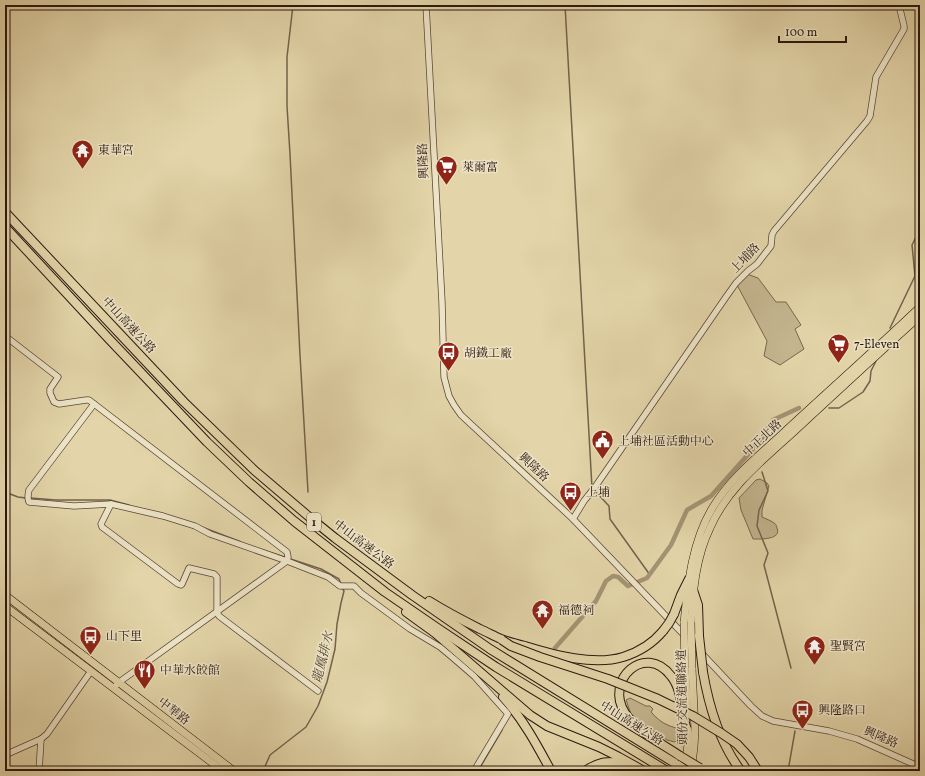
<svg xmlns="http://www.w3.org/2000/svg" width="925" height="776" viewBox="0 0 925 776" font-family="Vollkorn,'Noto Serif TC',serif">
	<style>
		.green { fill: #c4b58f; stroke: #78664f }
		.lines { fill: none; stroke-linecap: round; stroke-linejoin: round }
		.stream { stroke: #74624c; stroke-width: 1.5 }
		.canal { stroke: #a49475; stroke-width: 4.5 }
		.minor-casing { stroke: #594636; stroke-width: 7 }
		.major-casing { stroke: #2b170f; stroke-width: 8 }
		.highway-casing { stroke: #2b170f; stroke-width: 10 }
		.minor { stroke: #ede4c7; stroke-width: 5.5 }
		.major { stroke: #e3d5a9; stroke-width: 7 }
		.highway { stroke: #e3d5a9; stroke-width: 8 }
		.major-bridge-casing { stroke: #2b170f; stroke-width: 8; stroke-linecap: butt }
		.highway-bridge-casing { stroke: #2b170f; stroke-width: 10; stroke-linecap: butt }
		.major-bridge { stroke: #e3d5a9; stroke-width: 7 }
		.highway-bridge { stroke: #e3d5a9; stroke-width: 8 }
		.labels { text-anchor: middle; stroke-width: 3; stroke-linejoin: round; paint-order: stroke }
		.shield { fill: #ede4c7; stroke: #655446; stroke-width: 1 }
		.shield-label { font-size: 11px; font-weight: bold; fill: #2b170f }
		.poi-label { font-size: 12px; fill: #2b170f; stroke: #ede4c7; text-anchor: start }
		.street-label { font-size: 12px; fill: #2b170f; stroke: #ede4c7 }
		.water-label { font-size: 13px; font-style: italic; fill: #5b4938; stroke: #ede4c7 }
	</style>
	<rect width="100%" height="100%" fill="#e3d5a9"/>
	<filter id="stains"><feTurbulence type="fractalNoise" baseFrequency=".005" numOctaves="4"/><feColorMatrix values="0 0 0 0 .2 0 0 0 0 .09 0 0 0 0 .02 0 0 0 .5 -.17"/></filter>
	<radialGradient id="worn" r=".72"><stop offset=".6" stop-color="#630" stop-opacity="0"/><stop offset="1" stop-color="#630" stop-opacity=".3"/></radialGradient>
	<g class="green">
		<polygon points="747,274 758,278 776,302 786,302 801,325 795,329 804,349 780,365 764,356 767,341 737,285"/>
		<path d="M760 479 767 483 769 486 762 510V517C766 519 770 520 774 523 776 524 776 525 777 528 782 540 760 539 753 539L741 510 739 498 756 480Z"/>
		<path d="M630 698 646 706H650L653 709 651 712C661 723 666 725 679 729L682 736 681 739 674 742 667 740 643 724 631 714 626 700Z"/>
	</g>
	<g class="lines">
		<g class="stream">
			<polyline points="293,5 287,57 287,106 290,154 300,355 308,492"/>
			<polyline points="565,5 592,488"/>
			<polyline points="890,328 915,276 912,245 920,229"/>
			<polyline points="829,408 839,408 863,392 870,381 871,371 877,359"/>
			<polyline points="762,472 768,491 759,510 757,526 768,553 764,565 791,668"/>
			<polyline points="595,491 609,506 610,519 650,575"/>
			<polyline points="5,492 18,497 26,498"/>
			<polyline points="30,498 56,500 110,500 129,505"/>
			<polyline points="202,527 241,542"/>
			<polyline points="260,549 321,569 339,579 341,584"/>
			<polyline points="263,771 270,755 306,727 318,706 327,682 335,649 337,624 341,603 344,591 342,588"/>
			<polyline points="478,771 502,730"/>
			<polyline points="788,771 795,731"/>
		</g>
		<polyline class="canal" points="555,648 596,601 606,581 613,576 618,577 628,586 647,578 671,545 687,510 711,496 761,440 773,420 799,408"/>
		<defs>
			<g id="minor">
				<polyline points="426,5 442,302 444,377 449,396 454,405 461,415 573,519 685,636"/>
				<polyline points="5,336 58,377 50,389 50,393 54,402 59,404 86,400 89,400 287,552 288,557 287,561 118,683 114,688"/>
				<path d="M94 404 29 490C28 494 27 498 29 502L74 506 111 504 163 516 195 526 210 534 287 561 328 577 340 586H354L361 593 410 629 440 647 452 657 474 676 508 714 474 771"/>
				<polyline points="111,504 101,524 102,527 178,584 181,585 182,584 189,568 214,574 217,577 217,612"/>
				<polyline points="573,519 584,501 595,487 726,297 736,283 748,271 757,264 771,246 772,235 774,231 867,121 870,116 876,77 904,29 904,26 899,5"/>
				<polyline points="217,612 219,616 318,691"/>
				<polyline points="691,642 751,706 762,716 773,721 829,731 857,739 920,767"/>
				<polyline points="5,755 41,739 47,734 91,671"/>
				<polyline points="39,771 41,739"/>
			</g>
			<g id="major">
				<polyline points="5,595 234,771"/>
				<polyline points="5,606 223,771"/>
				<path d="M691 622C693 590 696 557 710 528 728 486 767 457 799 427 839 390 879 353 920 316"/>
				<path d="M684 623C688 583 692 541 713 507 730 479 756 458 780 436 826 393 874 351 920 307"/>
				<polyline points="685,667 688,717"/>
				<polyline points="685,765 688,744 688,730"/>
				<polyline points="691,771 694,747 695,730 692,668"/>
			</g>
			<g id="highway">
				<polyline points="5,212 184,402 254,470 314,521 335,538 412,595 490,649 678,765"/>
				<polyline points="5,227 109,339 207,442 249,482 294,521 385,592 439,629 496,667 667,771"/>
				<polyline points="693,590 698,605 699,636"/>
				<path d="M429 601C445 611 462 620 480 629 487 632 494 636 501 639 509 642 517 644 525 646 554 655 594 666 623 657 639 652 653 643 663 631"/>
				<polyline points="406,612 435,633 530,715 547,726 599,747 619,757 644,771"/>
				<polyline points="674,614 681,595 689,579"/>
				<path d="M703 672C709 707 719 742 741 771"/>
				<path d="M503 697C523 719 537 745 551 771"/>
				<path d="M680 756C661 743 638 732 625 713 604 680 645 642 671 676 681 688 681 705 684 720 685 724 687 729 688 734"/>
				<path d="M585 771C601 760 608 762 626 762"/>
			</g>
		</defs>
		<use href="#minor" class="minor-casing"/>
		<use href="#major" class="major-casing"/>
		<use href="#highway" class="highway-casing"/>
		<use href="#minor" class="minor"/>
		<use href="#major" class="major"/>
		<use href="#highway" class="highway"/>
		<defs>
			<g id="major-bridge">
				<polyline points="691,622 692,668"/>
				<polyline points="684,623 685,667"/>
			</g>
			<g id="highway-bridge">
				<polyline points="663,631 669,623 674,614"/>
				<polyline points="699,636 703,672"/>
				<polyline points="502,640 511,646 540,657 608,679 658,699 693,716 721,733 737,744 749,757 758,771"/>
				<polyline points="680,756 700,768"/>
				<polyline points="678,765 687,771"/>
			</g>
		</defs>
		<use href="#major-bridge" class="major-bridge-casing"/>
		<use href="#highway-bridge" class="highway-bridge-casing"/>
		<use href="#major-bridge" class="major-bridge"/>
		<use href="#highway-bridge" class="highway-bridge"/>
	</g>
	<defs>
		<symbol id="temple-pin" viewBox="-11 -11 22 30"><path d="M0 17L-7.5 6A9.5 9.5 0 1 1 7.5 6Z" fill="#8f2418" stroke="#ede4c7"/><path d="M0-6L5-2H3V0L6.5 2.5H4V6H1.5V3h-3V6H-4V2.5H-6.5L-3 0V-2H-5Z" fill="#fff"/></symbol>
		<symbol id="supermarket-pin" viewBox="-11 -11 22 30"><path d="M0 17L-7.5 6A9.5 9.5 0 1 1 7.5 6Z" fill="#8f2418" stroke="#ede4c7"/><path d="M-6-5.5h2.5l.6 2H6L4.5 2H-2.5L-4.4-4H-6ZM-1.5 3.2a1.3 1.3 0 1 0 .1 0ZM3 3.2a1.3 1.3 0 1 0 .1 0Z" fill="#fff"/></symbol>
		<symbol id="bus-pin" viewBox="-11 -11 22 30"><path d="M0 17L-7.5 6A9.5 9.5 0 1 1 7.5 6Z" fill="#8f2418" stroke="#ede4c7"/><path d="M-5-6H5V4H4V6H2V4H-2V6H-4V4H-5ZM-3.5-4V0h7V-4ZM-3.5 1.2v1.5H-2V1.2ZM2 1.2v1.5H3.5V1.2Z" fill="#fff"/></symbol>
		<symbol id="civic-pin" viewBox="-11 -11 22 30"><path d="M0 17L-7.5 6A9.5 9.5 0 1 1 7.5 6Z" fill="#8f2418" stroke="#ede4c7"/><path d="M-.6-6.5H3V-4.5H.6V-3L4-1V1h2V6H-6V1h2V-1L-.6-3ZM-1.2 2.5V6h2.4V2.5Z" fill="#fff"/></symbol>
		<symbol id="restaurant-pin" viewBox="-11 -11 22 30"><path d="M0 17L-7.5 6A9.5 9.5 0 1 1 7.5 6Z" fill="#8f2418" stroke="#ede4c7"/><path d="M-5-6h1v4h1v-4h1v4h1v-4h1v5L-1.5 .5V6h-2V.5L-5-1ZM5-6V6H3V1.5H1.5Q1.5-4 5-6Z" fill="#fff"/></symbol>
	</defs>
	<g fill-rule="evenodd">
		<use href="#temple-pin" x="70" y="138" width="25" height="34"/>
		<use href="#supermarket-pin" x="434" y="154" width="25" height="34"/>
		<use href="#supermarket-pin" x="826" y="332" width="25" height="34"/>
		<use href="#bus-pin" x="436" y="340" width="25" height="34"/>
		<use href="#civic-pin" x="590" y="428" width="25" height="34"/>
		<use href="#bus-pin" x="558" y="480" width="25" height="34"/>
		<use href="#temple-pin" x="530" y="598" width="25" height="34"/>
		<use href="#bus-pin" x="78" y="624" width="25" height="34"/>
		<use href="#temple-pin" x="802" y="634" width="25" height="34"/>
		<use href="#restaurant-pin" x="132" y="658" width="25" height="34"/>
		<use href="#bus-pin" x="790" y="698" width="25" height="34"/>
	</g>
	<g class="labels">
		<rect class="shield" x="307" y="513" width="14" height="18" rx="3"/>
		<g class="shield-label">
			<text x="314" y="526">1</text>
		</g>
		<g class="poi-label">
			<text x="98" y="154">東華宮</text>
			<text x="462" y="171">萊爾富</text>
			<text x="854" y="348">7-Eleven</text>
			<text x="464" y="357">胡鐵工廠</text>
			<text x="618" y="445">上埔社區活動中心</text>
			<text x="586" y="496">上埔</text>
			<text x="558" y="614">福德祠</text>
			<text x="106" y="640">山下里</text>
			<text x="830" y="650">聖賢宮</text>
			<text x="160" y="674">中華水餃館</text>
			<text x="818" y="714">興隆路口</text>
		</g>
		<g class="street-label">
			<text transform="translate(423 161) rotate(-93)" y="4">興隆路</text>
			<text transform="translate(745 258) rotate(-46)" y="4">上埔路</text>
			<text transform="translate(129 325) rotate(47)" y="4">中山高速公路</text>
			<text transform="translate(762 438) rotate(-43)" y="4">中正北路</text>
			<text transform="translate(534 467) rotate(43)" y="4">興隆路</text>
			<text transform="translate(364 544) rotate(37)" y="4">中山高速公路</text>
			<text transform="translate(682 697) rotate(-91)" y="4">頭份交流道聯絡道</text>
			<text transform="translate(174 711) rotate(38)" y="4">中華路</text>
			<text transform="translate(632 723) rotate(32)" y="4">中山高速公路</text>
			<text transform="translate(881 737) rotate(23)" y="4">興隆路</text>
		</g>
		<g class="water-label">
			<text transform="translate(322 657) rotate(-76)" y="5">龍鳳排水</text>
		</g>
	</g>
	<rect width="925" height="776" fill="none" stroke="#e3d5a9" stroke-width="20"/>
	<rect x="6" y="6" width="913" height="764" fill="none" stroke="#2b170f" stroke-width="2"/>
	<rect x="10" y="10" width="905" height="756" fill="none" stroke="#2b170f"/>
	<path d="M779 36v6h67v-6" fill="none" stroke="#2b170f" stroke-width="2"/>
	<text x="785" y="36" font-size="12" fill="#2b170f" stroke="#ede4c7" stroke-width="3" paint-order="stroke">100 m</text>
	<rect width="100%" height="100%" filter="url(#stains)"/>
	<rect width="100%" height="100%" fill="url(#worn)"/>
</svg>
